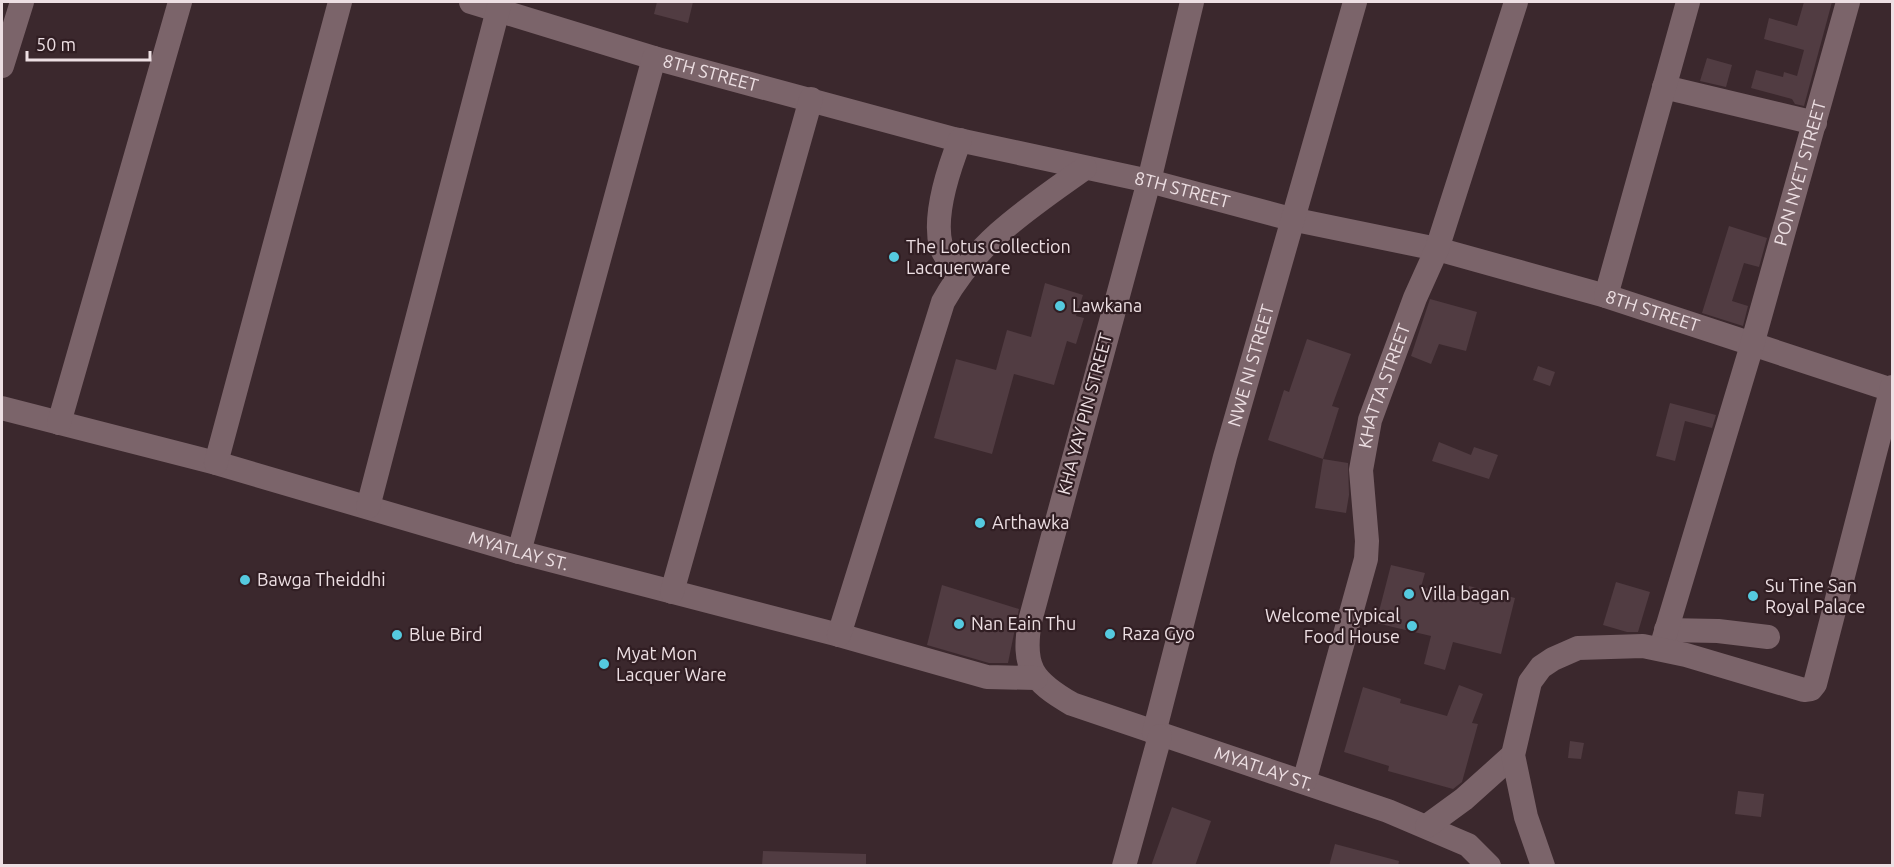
<svg xmlns="http://www.w3.org/2000/svg" width="1894" height="867" viewBox="0 0 1894 867" font-family="Ubuntu,sans-serif">
	<style>
		.building { fill: #513c42 }
		.lines { fill: none; stroke-linecap: round; stroke-linejoin: round }
		.minor { stroke: #7b646a; stroke-width: 24 }
		.poi-dot { fill: #55cadf; stroke: #311e23; stroke-width: 2 }
		.labels { text-anchor: middle; stroke-width: 4.5; stroke-linejoin: round; paint-order: stroke }
		.street-label { font-size: 18px; fill: #eddfe3; stroke: #311e23 }
		.poi-label { font-size: 18px; fill: #eddfe3; stroke: #311e23; text-anchor: start }
	</style>
	<rect width="100%" height="100%" fill="#3b282d"/>
	<g class="building">
		<polygon points="657,2 693,2 688,23 654,14"/>
		<polygon points="1804,2 1832,2 1804,106 1795,104 1792,99 1751,88 1756,70 1783,77 1784,72 1797,76 1804,50 1764,39 1769,18 1797,26"/>
		<polygon points="1707,58 1732,65 1726,87 1700,81"/>
		<polygon points="1729,226 1767,238 1759,267 1744,263 1732,301 1748,306 1743,326 1702,313"/>
		<polygon points="1045,283 1083,295 1076,316 1084,318 1076,344 1067,341 1054,385 1014,374 992,454 934,438 956,359 996,370 1007,330 1031,337"/>
		<polygon points="1430,299 1477,312 1466,351 1439,344 1431,364 1411,356"/>
		<polygon points="1307,339 1351,354 1332,406 1339,408 1323,459 1268,440 1284,390 1289,392"/>
		<polygon points="1538,366 1555,372 1550,386 1533,380"/>
		<polygon points="1670,403 1716,415 1712,428 1685,421 1675,461 1656,456"/>
		<polygon points="1439,442 1471,455 1474,447 1498,455 1489,479 1432,461"/>
		<polygon points="1323,459 1348,463 1349,495 1346,513 1315,508"/>
		<polygon points="1391,565 1425,573 1421,587 1466,598 1469,586 1515,598 1501,654 1453,642 1445,670 1424,664 1431,636 1376,623"/>
		<polygon points="1616,582 1650,592 1638,632 1627,632 1603,625"/>
		<polygon points="942,585 1019,609 1008,663 989,663 927,645"/>
		<polygon points="1459,685 1483,694 1472,723 1478,724 1462,782 1453,789 1388,771 1389,766 1344,752 1363,687 1401,699 1400,703 1447,716"/>
		<polygon points="1570,741 1584,743 1581,759 1568,758"/>
		<polygon points="1738,791 1764,794 1761,817 1735,814"/>
		<polygon points="1172,807 1211,821 1195,866 1151,866"/>
		<polygon points="1335,844 1399,861 1398,866 1329,866"/>
		<polygon points="763,851 866,854 866,866 762,866"/>
	</g>
	<g class="lines">
		<g class="minor">
			<path id="s1" d="M471 2 654 58 954 139 1149 181 1291 219 1437 249 1606 296 1892 390"/>
			<path id="s2" d="M1192 2 1149 181 1030 621C1022 667 1032 681 1072 704L1388 811 1468 845 1489 866"/>
			<polyline points="2,66 22,2"/>
			<polyline points="1664,87 1815,123"/>
			<path d="M959 273C953 265 943 255 941 246 933 215 949 168 960 140"/>
			<polyline points="1606,296 1688,2"/>
			<path id="s3" d="M2 408 216 463 519 552 839 635 987 677 1036 678"/>
			<polyline points="59,423 180,2"/>
			<polyline points="216,463 340,2"/>
			<polyline points="368,507 500,2"/>
			<polyline points="519,552 654,58"/>
			<polyline points="672,592 811,99"/>
			<polyline points="1666,630 1718,631 1768,637"/>
			<path d="M839 635 943 302C977 241 1029 208 1085 168"/>
			<path id="s4" d="M1661 648 1752 345 1848 2"/>
			<path id="s5" d="M1154 733 1225 457 1355 2"/>
			<path id="s6" d="M1304 782 1366 559 1367 541 1361 470 1370 420 1415 298 1437 249 1516 2"/>
			<polyline points="1427,826 1464,799 1513,755"/>
			<polyline points="1124,866 1160,736"/>
			<polyline points="1543,866 1526,817 1513,755 1530,682 1541,667 1553,659 1578,648 1643,646 1686,655 1804,690 1811,689 1815,684 1892,387"/>
		</g>
	</g>
	<g class="poi-dot">
		<circle cx="894" cy="257" r="6"/>
		<circle cx="1060" cy="306" r="6"/>
		<circle cx="980" cy="523" r="6"/>
		<circle cx="245" cy="580" r="6"/>
		<circle cx="1409" cy="594" r="6"/>
		<circle cx="1753" cy="596" r="6"/>
		<circle cx="959" cy="624" r="6"/>
		<circle cx="1412" cy="626" r="6"/>
		<circle cx="1110" cy="634" r="6"/>
		<circle cx="397" cy="635" r="6"/>
		<circle cx="604" cy="664" r="6"/>
	</g>
	<g class="labels">
		<g class="street-label">
			<text dy="6" stroke="none"><textPath href="#s1" startOffset="250">8TH STREET</textPath></text>
			<text dy="6" stroke="none"><textPath href="#s4" startOffset="495">PON NYET STREET</textPath></text>
			<text dy="6" stroke="none"><textPath href="#s1" startOffset="736">8TH STREET</textPath></text>
			<text dy="6" stroke="none"><textPath href="#s1" startOffset="1222">8TH STREET</textPath></text>
			<text dy="6" stroke="none"><textPath href="#s5" startOffset="380">NWE NI STREET</textPath></text>
			<text dy="6" stroke="none"><textPath href="#s6" startOffset="408">KHATTA STREET</textPath></text>
			<text transform="translate(1085 414) rotate(-75)" y="6">KHA YAY PIN STREET</text>
			<text dy="6" stroke="none"><textPath href="#s3" startOffset="536">MYATLAY ST.</textPath></text>
			<text dy="6" stroke="none"><textPath href="#s2" startOffset="945">MYATLAY ST.</textPath></text>
		</g>
		<g class="poi-label">
			<text x="906" y="253">The Lotus Collection<tspan x="906" dy="21">Lacquerware</tspan></text>
			<text x="1072" y="312">Lawkana</text>
			<text x="992" y="529">Arthawka</text>
			<text x="257" y="586">Bawga Theiddhi</text>
			<text x="1765" y="592">Su Tine San<tspan x="1765" dy="21">Royal Palace</tspan></text>
			<text x="1421" y="600">Villa bagan</text>
			<text x="1400" y="622" text-anchor="end">Welcome Typical<tspan x="1400" dy="21">Food House</tspan></text>
			<text x="971" y="630">Nan Eain Thu</text>
			<text x="1122" y="640">Raza Gyo</text>
			<text x="409" y="641">Blue Bird</text>
			<text x="616" y="660">Myat Mon<tspan x="616" dy="21">Lacquer Ware</tspan></text>
		</g>
	</g>
	<rect width="1894" height="867" fill="none" stroke="#eddfe3" stroke-width="6"/>
	<path d="M27 51v9h123v-9" fill="none" stroke="#eddfe3" stroke-width="3"/>
	<text x="36" y="51" font-size="18" fill="#eddfe3" stroke="#311e23" stroke-width="4.5" paint-order="stroke">50 m</text>
</svg>
